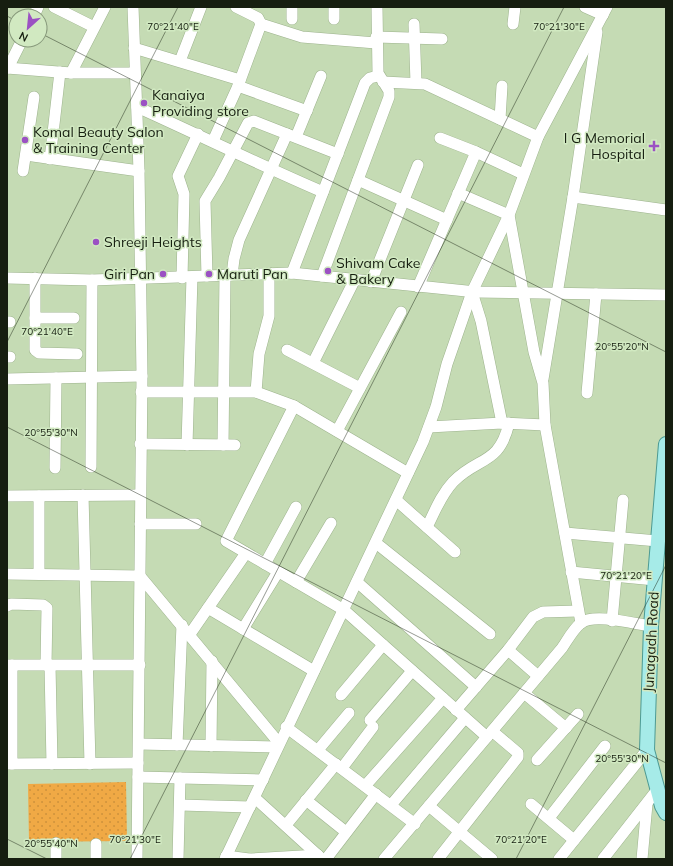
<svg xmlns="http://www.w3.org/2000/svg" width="673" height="866" viewBox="0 0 673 866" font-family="Mulish,sans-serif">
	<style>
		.park { fill: url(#park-dots) }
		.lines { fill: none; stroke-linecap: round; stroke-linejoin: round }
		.minor-casing { stroke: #9db38d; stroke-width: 12 }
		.major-casing { stroke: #4d9a93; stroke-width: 16 }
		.minor { stroke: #fff; stroke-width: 11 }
		.major { stroke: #a6ebe8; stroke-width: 14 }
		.ticks { fill: none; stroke: #161e10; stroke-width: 1; stroke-opacity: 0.45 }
		.poi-dot { fill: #9b51c3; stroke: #d1e9c1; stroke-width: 1.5 }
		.labels { text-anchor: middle; stroke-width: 3; stroke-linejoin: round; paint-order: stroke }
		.poi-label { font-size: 14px; fill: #161e10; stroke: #d1e9c1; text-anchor: start }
		.street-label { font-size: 14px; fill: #161e10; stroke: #d1e9c1 }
		.ticks-label { font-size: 10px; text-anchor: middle; fill: #161e10; stroke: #d1e9c1; stroke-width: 3; stroke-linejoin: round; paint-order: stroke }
	</style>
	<defs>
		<pattern id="park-dots" width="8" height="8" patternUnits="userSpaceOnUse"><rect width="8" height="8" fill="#f0a945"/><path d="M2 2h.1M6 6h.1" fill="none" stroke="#cd913b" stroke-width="1.8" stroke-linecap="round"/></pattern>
	</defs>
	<rect width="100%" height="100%" fill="#c5dbb4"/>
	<polygon class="park" points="126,782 127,841 29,842 28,784"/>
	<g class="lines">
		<defs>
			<g id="minor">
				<polyline points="54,7 94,27"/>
				<polyline points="133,7 139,171 142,376 137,859"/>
				<polyline points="292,7 292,19"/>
				<polyline points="585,7 603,15"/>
				<polyline points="34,16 38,7"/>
				<polyline points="334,19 334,7"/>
				<polyline points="261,24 302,37 376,43"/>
				<polyline points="414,24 416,83"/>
				<polyline points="513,24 515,7"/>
				<polyline points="376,37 442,39"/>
				<polyline points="134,48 240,80"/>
				<polyline points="180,61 201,7"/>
				<polyline points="7,68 71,73 135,73"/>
				<polyline points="8,68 22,40"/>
				<polyline points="71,73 105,7"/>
				<polyline points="383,82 425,84 538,137"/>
				<polyline points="238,86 307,111"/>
				<path d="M137 107C199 135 260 165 323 192"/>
				<polyline points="500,119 502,86"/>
				<polyline points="296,137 321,76"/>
				<polyline points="440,138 476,152 523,174"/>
				<polyline points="213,141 238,86 261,24 258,18 236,7"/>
				<polyline points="26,155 139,171"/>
				<polyline points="50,159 60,72"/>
				<polyline points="23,171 34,97"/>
				<polyline points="358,180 447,220"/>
				<polyline points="458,193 509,215 534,352 543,383 545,425 581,623"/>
				<polyline points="573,197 666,210"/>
				<polyline points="292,273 365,83 370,78 378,76"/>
				<polyline points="232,275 234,259 239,240 287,134"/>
				<polyline points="207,276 205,201 219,178 248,123 254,121 338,154"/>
				<polyline points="322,276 389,97 389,91 378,73 377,7"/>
				<polyline points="7,278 92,280 292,273 476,292 666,295"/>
				<polyline points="35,278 35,350 39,353 77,354"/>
				<polyline points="182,278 184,194 178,176 198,134"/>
				<polyline points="371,282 418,165"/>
				<polyline points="418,287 476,152"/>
				<polyline points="472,292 481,321 502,423"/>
				<polyline points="35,318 74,318"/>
				<polyline points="7,322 10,322"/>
				<polyline points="287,350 360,388"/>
				<polyline points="7,357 10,357"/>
				<polyline points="313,363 355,279"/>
				<polyline points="7,379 142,376"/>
				<polyline points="543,379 573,197 597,32"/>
				<polyline points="141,392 256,392 294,406 408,473"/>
				<polyline points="256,392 259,354 269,316 269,273"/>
				<polyline points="587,393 596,294"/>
				<polyline points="294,406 226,541 344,610 487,737"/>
				<polyline points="429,427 502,423 545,425"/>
				<polyline points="337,431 401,312"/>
				<polyline points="140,444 235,445"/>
				<polyline points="187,445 192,277"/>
				<polyline points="223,445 225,275"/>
				<polyline points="91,467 92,280"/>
				<polyline points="55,468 56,378"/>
				<polyline points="83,495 90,764"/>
				<polyline points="7,496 140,495"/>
				<polyline points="39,496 39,574"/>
				<polyline points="396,500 455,552"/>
				<polyline points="140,524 196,524"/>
				<path d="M427 527C435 511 441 495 453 482 478 456 499 466 509 423"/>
				<polyline points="565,533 658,541"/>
				<polyline points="376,543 490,634"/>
				<polyline points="265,564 296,507"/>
				<polyline points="571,572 655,580"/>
				<polyline points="7,574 140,576 279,743"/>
				<polyline points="296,582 331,523"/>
				<polyline points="357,582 476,687"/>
				<polyline points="7,606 11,604 43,605 47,608 46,665"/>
				<polyline points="208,608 314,671"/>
				<polyline points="612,621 623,500"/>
				<polyline points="243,629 278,572"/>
				<polyline points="190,634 246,553"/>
				<polyline points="508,650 538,676"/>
				<polyline points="7,665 140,665"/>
				<polyline points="50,665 52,764"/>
				<polyline points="524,693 566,728"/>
				<polyline points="341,695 383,645"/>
				<polyline points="456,710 508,650 533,617 543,612 578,611"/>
				<polyline points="370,720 412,671"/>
				<polyline points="286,727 415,824"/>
				<polyline points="139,744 277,747"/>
				<polyline points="177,745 182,625"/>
				<polyline points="211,746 212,661"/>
				<polyline points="318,750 349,713"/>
				<polyline points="537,760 578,714"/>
				<polyline points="7,764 138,763"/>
				<polyline points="12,764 12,665"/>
				<polyline points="342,768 373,727"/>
				<polyline points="138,777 263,780"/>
				<polyline points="365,786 443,698"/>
				<polyline points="255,798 322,859"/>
				<polyline points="306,800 346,832"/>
				<polyline points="531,804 574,840"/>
				<polyline points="180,805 250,807"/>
				<polyline points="391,805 465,718"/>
				<polyline points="429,806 492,859"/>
				<polyline points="549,818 605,746"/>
				<polyline points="286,825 336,764"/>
				<polyline points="226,856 249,859"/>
				<polyline points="56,859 56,843"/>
				<polyline points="96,859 96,844"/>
				<polyline points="178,859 180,778"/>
				<polyline points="225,859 423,442 436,407 447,364 472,292 509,215 538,137 607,7"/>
				<polyline points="251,859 318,855"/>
				<polyline points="326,859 376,794"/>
				<path d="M384 859 562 648C567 641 573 629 581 623 594 613 635 624 651 626"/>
				<polyline points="438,859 518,757 518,753 492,731"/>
				<polyline points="559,859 647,750"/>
				<polyline points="603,859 657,790"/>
				<polyline points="642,859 647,804"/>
			</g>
			<polyline id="major" points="666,444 651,626 647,750 662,806 666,813"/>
		</defs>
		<use href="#minor" class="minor-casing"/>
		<use href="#major" class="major-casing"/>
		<use href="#minor" class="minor"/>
		<use href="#major" class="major"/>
	</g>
	<path class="ticks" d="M7 16 16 21M40 33 666 352M7 342 178 7M7 427 666 763M7 839 47 859M130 859 564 7M516 859 666 565"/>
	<g class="poi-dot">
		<circle cx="144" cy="103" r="4"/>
		<circle cx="25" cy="140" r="4"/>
		<path d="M652 140h4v4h4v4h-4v4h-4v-4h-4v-4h4z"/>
		<circle cx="96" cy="242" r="4"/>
		<circle cx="328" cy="271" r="4"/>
		<circle cx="163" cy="274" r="4"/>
		<circle cx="209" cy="274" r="4"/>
	</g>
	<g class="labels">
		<g class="poi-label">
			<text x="152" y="100">Kanaiya<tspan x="152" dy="16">Providing store</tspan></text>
			<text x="33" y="137">Komal Beauty Salon<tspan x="33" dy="16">&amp; Training Center</tspan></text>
			<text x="645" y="143" text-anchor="end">I G Memorial<tspan x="645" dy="16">Hospital</tspan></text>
			<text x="104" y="247">Shreeji Heights</text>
			<text x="336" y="268">Shivam Cake<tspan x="336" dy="16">&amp; Bakery</tspan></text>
			<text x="155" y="279" text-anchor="end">Giri Pan</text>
			<text x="217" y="279">Maruti Pan</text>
		</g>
		<g class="street-label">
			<text transform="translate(651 642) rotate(-87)" y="5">Junagadh Road</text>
		</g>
	</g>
	<g class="ticks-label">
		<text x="173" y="30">70°21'40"E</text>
		<text x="559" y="30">70°21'30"E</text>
		<text x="47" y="335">70°21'40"E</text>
		<text x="622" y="350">20°55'20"N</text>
		<text x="51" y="436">20°55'30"N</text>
		<text x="626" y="579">70°21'20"E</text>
		<text x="622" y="762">20°55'30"N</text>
		<text x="135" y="843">70°21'30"E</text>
		<text x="521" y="843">70°21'20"E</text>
		<text x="51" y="847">20°55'40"N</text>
	</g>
	<rect width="673" height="866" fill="none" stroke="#161e10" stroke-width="16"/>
	<g transform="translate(28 28) rotate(207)"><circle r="19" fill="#d1e9c1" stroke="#86987a"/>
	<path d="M0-3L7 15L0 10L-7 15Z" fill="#9b51c3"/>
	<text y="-6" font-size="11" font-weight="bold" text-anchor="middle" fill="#161e10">N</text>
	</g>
</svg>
